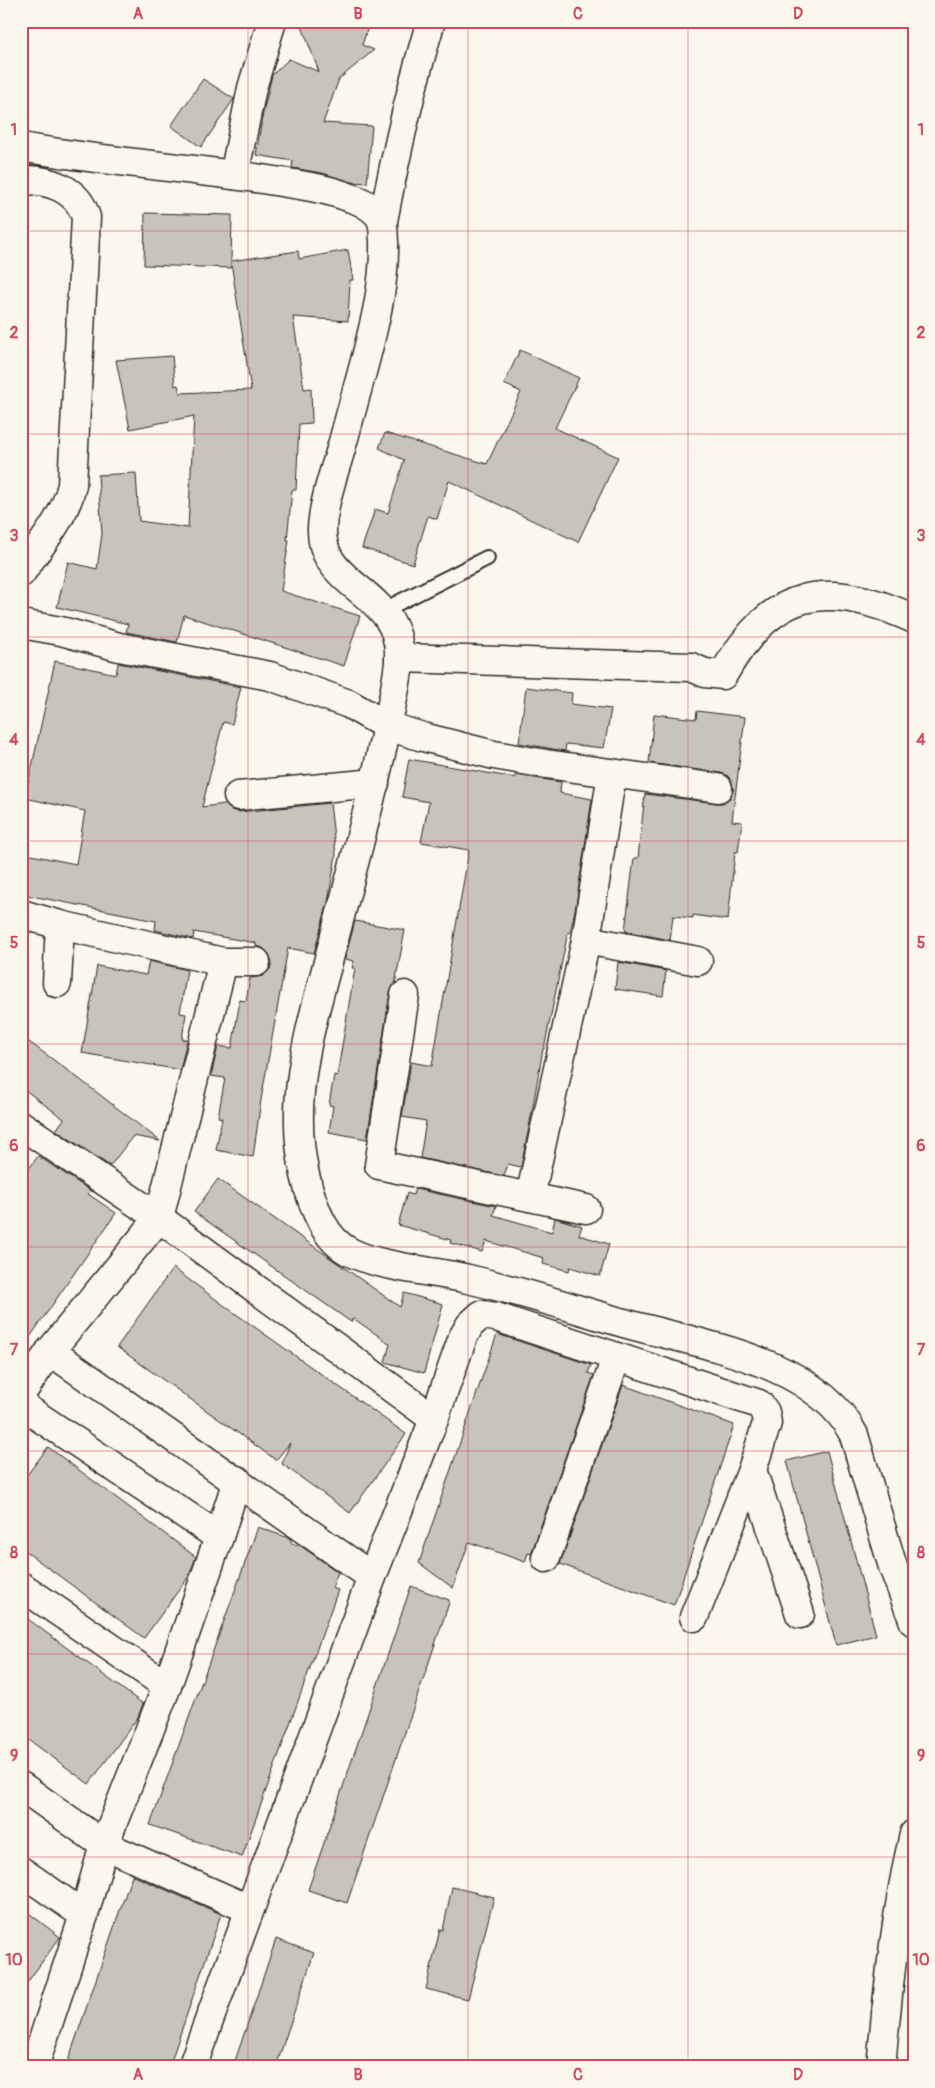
<svg xmlns="http://www.w3.org/2000/svg" width="935" height="2088" viewBox="0 0 935 2088" font-family="Pangolin,sans-serif">
  <style>
    .building { fill: #c7c4bc; stroke: #2b2b2b }
    .lines { fill: none; stroke-linecap: round; stroke-linejoin: round }
    .lane-casing { stroke: #2b2b2b; stroke-width: 18 }
    .street-casing { stroke: #2b2b2b; stroke-width: 31 }
    .lane { stroke: #fbf7ec; stroke-width: 14 }
    .street { stroke: #fbf7ec; stroke-width: 28 }
    .grid { fill: none; stroke: #d1495b; stroke-width: 1; stroke-opacity: 0.55 }
    .neatline { fill: none; stroke: #d1495b; stroke-width: 2 }
    .grid-label { font-size: 16px; text-anchor: middle; font-weight: bold; fill: #d1495b }
  </style>
  <rect width="100%" height="100%" fill="#fbf7ec"/>
  <filter id="ink" filterUnits="userSpaceOnUse"><feTurbulence type="fractalNoise" baseFrequency=".02" numOctaves="2"/><feDisplacementMap in="SourceGraphic" scale="10" xChannelSelector="R" yChannelSelector="G"/><feConvolveMatrix kernelMatrix="1 2 1 2 8 2 1 2 1" color-interpolation-filters="sRGB"/></filter>
  <g filter="url(#ink)">
    <!-- building -->
    <g class="building">
      <path d="M300,21H370L362,45L374,50L339,79L323,123L372,126L367,183L351,182L322,173L292,168L293,161L256,155L263,113L272,75L289,59L319,72Z"/>
      <path d="M203,79L234,99L201,147L171,126Z"/>
      <path d="M145,213L232,215L231,261L298,251L299,259L348,250L353,280H350L348,321L293,317L304,389L311,388L312,423L299,424L296,490H292L287,540H289L281,591L360,616L344,666L184,615L177,642L126,632L128,624L57,607L68,562L97,569L102,534L98,475L136,473L139,521L188,528L194,416L130,429L116,360L172,356L175,386L178,385L180,393L251,390L231,262V268L144,265Z"/>
      <path d="M520,350L579,378L555,428L618,457L578,542L449,481L437,519L428,516L413,564L362,548L375,509L388,513L404,460L379,448L385,433L487,464L521,392L504,384Z"/>
      <path d="M55,661L116,674L118,663L241,687L232,724L223,722L202,807L225,804L231,810L239,812L330,803L336,855L328,902L314,953L288,948L261,1100L253,1157L216,1150L222,1118L218,1117L225,1078L211,1076L218,1046L232,1048L240,1000L246,1001L250,978L263,976L270,969L272,962L269,954L263,948L256,946V943L194,932L193,939L155,930L156,921L140,918V917L21,894V853L76,864L85,811L25,798Z"/>
      <path d="M526,687L572,693L571,704L611,709L604,748L566,744L565,751L519,743Z"/>
      <path d="M697,711L745,717L732,821L742,822L738,852H735L728,920L693,915V918L673,916L670,940L625,931L634,858H638L645,794L716,803H723L730,798L733,791L732,782L727,775L721,773L649,763L654,714L696,719Z"/>
      <path d="M409,759L515,778V775L561,782L560,793L592,799L576,905L570,933L568,932L544,1049H543L531,1117L521,1167L508,1164L504,1176L420,1158L426,1121L402,1117L411,1062L432,1066L469,850L421,842L429,802L402,797Z"/>
      <path d="M355,921L405,930L395,984L390,993L367,1139L329,1132L333,1106L329,1105L334,1075L337,1076L355,968H352L354,961L345,959Z"/>
      <path d="M149,961L187,970L180,1013L186,1014L182,1039L187,1040L180,1070L82,1053L97,966L146,975Z"/>
      <path d="M618,962L666,971L663,996L615,989Z"/>
      <path d="M21,1036L78,1078L160,1141L133,1136L110,1166L56,1130L64,1119L21,1087Z"/>
      <path d="M38,1156L91,1191L88,1194L116,1213L21,1350V1180Z"/>
      <path d="M218,1179L400,1307L404,1293L443,1304L424,1373L385,1362L390,1344L353,1318L351,1322L194,1212Z"/>
      <path d="M415,1189L496,1206L493,1215L552,1232L555,1218L582,1226L579,1235L609,1244L600,1276L570,1267L569,1271L543,1264L544,1258L486,1241L482,1252L450,1243L451,1240L398,1225L407,1193L413,1195Z"/>
      <path d="M173,1268L229,1309L406,1434L350,1513L282,1464L290,1443L276,1460L117,1347Z"/>
      <path d="M497,1334L591,1365L588,1373L594,1375L531,1554L528,1553L525,1562L469,1542L453,1588L419,1563Z"/>
      <path d="M623,1385L734,1425L674,1605L560,1564Z"/>
      <path d="M48,1447L196,1557L189,1576L144,1638L21,1548V1483Z"/>
      <path d="M827,1451L876,1635L836,1645L787,1461Z"/>
      <path d="M258,1527L291,1539V1543L301,1546L338,1572L332,1588L338,1590L242,1857L150,1825Z"/>
      <path d="M411,1586L449,1600V1603L347,1903L308,1890Z"/>
      <path d="M21,1614L143,1704L138,1717L89,1784L21,1734Z"/>
      <path d="M132,1875L221,1914L169,2067H66Z"/>
      <path d="M452,1887L494,1897L468,1999L426,1989L440,1929L443,1930Z"/>
      <path d="M21,1907L60,1937L21,1991Z"/>
      <path d="M276,1939L314,1953L284,2042L276,2067H233Z"/>
    </g>
    <g class="lines">
      <!-- lane casing -->
      <g class="lane-casing">
        <path id="lane" d="M384,610L487,558"/>
      </g>
      <!-- street casing -->
      <g class="street-casing">
        <g id="street">
          <path d="M21,147C101,161 182,167 262,179C292,184 323,187 351,198C361,201 370,206 377,213C385,222 383,231 384,242C385,283 375,322 365,361C357,391 349,420 341,449C334,472 326,494 323,518C311,591 404,586 399,661C397,687 389,715 384,740C369,810 350,878 332,947C312,1023 287,1096 305,1175C309,1192 314,1208 322,1223C328,1234 338,1246 350,1252C379,1267 434,1271 468,1279C521,1291 572,1308 624,1323C697,1344 816,1360 854,1435L893,1567L914,1622"/>
          <path d="M234,175L252,88L272,21"/>
          <path d="M21,180C49,179 78,189 86,217L72,485C65,518 39,546 21,573"/>
          <path d="M383,221C396,153 411,87 431,21"/>
          <path d="M21,624L61,631L119,647L270,676L349,704L387,726L423,737L494,755L546,764L718,788"/>
          <path d="M399,658L691,667L705,673L723,675C772,588 825,578 914,619"/>
          <path d="M238,796L375,783"/>
          <path d="M21,914L60,925L223,962H256"/>
          <path d="M586,940L698,961"/>
          <path d="M57,983L60,925"/>
          <path d="M405,995L379,1165L586,1209"/>
          <path d="M21,1125L159,1218L434,1419"/>
          <path d="M530,1197L586,940L612,773"/>
          <path d="M50,1351L372,1577"/>
          <path d="M21,1394L50,1351L159,1218L223,962"/>
          <path d="M21,1405L219,1537"/>
          <path d="M752,1470L800,1614"/>
          <path d="M546,1558L616,1358"/>
          <path d="M21,1586L167,1686"/>
          <path d="M21,1786L104,1845L249,1909"/>
          <path d="M21,1871L84,1915"/>
          <path d="M34,2067L84,1915L104,1845L167,1686L219,1537L237,1480"/>
          <path d="M192,2067L372,1577L434,1419L463,1337L470,1325L481,1315L496,1317L759,1404L765,1412L767,1423L752,1470L694,1617"/>
          <path d="M881,2067C888,1988 896,1910 914,1834"/>
        </g>
      </g>
      <!-- lane -->
      <use href="#lane" class="lane"/>
      <!-- street -->
      <use href="#street" class="street"/>
    </g>
  </g>
  <!-- grid -->
  <path class="grid" d="M248,21V2067M468,21V2067M688,21V2067M21,231H914M21,434H914M21,637H914M21,841H914M21,1044H914M21,1247H914M21,1451H914M21,1654H914M21,1857H914"/>
  <!-- margin -->
  <rect width="935" height="2088" fill="none" stroke="#fbf7ec" stroke-width="55"/>
  <rect x="28" y="28" width="880" height="2032" class="neatline"/>
  <g class="grid-label">
    <text x="138" y="19">A</text>
    <text x="358" y="19">B</text>
    <text x="578" y="19">C</text>
    <text x="798" y="19">D</text>
    <text x="14" y="135">1</text>
    <text x="921" y="135">1</text>
    <text x="14" y="338">2</text>
    <text x="921" y="338">2</text>
    <text x="14" y="541">3</text>
    <text x="921" y="541">3</text>
    <text x="14" y="745">4</text>
    <text x="921" y="745">4</text>
    <text x="14" y="948">5</text>
    <text x="921" y="948">5</text>
    <text x="14" y="1151">6</text>
    <text x="921" y="1151">6</text>
    <text x="14" y="1355">7</text>
    <text x="921" y="1355">7</text>
    <text x="14" y="1558">8</text>
    <text x="921" y="1558">8</text>
    <text x="14" y="1761">9</text>
    <text x="921" y="1761">9</text>
    <text x="14" y="1965">10</text>
    <text x="921" y="1965">10</text>
    <text x="138" y="2080">A</text>
    <text x="358" y="2080">B</text>
    <text x="578" y="2080">C</text>
    <text x="798" y="2080">D</text>
  </g>
</svg>
